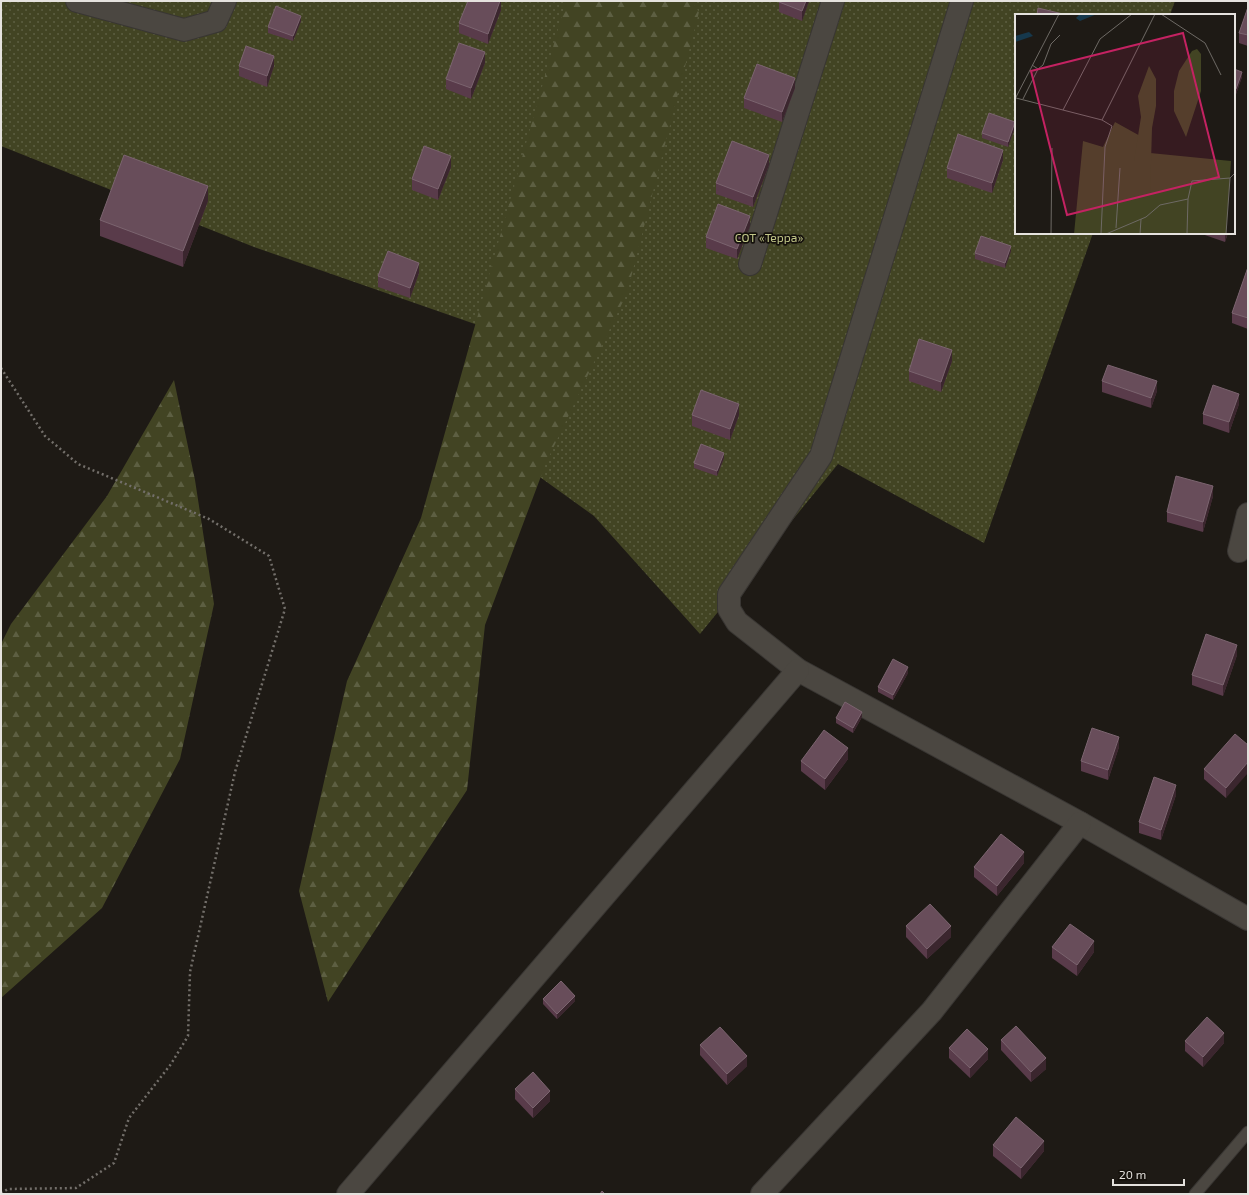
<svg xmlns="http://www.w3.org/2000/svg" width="1249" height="1195" viewBox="0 0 1249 1195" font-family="'Exo 2',sans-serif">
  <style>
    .grass { fill: url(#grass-dots) }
    .forest { fill: url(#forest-firs) }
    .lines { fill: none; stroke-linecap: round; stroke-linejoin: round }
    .lane-casing { stroke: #393633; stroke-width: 13 }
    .street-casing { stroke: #393633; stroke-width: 24 }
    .path { stroke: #736f6a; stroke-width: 2.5; stroke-dasharray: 2 3; stroke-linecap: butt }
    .lane { stroke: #4b4741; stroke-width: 11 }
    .street { stroke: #4b4741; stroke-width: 22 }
    .wall { fill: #593b4a }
    .shaded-wall { fill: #3b262e }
    .building { fill: #684d5a; stroke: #7b646f }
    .labels { text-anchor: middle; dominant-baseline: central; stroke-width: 3.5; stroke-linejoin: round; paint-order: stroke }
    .park-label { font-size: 12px; fill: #c2c789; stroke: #15110c }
    .inset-road { fill: none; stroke: #6e6a65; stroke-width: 1 }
    .view { fill: #c42262; fill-opacity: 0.15; stroke: #c42262; stroke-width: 2 }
    .inset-edge { fill: none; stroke: #e5e2de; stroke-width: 2 }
  </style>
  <defs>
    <pattern id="grass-dots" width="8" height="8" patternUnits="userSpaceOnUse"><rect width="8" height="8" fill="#424423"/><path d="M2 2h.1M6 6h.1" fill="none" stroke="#5d5f42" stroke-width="1.8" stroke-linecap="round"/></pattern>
    <pattern id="forest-firs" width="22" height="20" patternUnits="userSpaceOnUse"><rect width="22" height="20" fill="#424423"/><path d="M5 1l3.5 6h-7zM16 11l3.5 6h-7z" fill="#5d5f42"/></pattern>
  </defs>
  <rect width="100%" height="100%" fill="#1e1a15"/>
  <!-- grass -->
  <path class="grass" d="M1,1H1175L1170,15H1016V233H1093L984,543L838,464L700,634L594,516L519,462L564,355L254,247L1,146Z"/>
  <!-- forest -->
  <g class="forest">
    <path d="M566,1H692L699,12L627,293L546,463L485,625L467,790L328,1002L299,891L347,681L421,518Z"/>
    <path d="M174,380L195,480L214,604L180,759L102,908L1,998V644L11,624L107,496Z"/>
  </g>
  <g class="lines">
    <!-- lane casing -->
    <g class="lane-casing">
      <path id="lane" d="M1195,1194L1248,1132"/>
    </g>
    <!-- street casing -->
    <g class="street-casing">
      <g id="street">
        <path d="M77,1L184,30L216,21L225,1"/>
        <path d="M962,1L821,456L729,594V609L737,622L798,670L1080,823L1248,919"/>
        <path d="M750,264L833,1"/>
        <path d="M1239,551L1248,514"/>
        <path d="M348,1194L798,670"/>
        <path d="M762,1194L932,1011L1080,823"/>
      </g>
    </g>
    <!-- path -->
    <path class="path" d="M1,368L45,436L78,464L209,519L269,556L285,609L235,772L190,972L188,1036L171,1064L129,1118L114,1163L76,1188L8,1189L1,1193"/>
    <!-- lane -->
    <use href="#lane" class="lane"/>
    <!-- street -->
    <use href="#street" class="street"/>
  </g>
  <!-- wall -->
  <g class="wall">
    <path d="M501,1V10L488,44L459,33V23Z"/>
    <path d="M809,1L802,21L779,12V2Z"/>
    <path d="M1248,7V46L1239,43V33Z"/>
    <path d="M301,21L293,41L268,33V27Z"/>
    <path d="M485,63L471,99L446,89V79Z"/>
    <path d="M239,66H274L267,87L239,76Z"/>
    <path d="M1234,69L1242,77L1236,94H1234Z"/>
    <path d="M795,88L782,122L744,108V98Z"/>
    <path d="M1015,127L1008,147L982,138V133Z"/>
    <path d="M1003,160L992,193L947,178V168Z"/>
    <path d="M769,165L753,207L716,194V183Z"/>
    <path d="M451,167L438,200L412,190V179Z"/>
    <path d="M208,201L183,267L100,236V220Z"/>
    <path d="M750,226L737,259L706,248V237Z"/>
    <path d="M1199,233H1228L1225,242Z"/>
    <path d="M1011,251L1005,268L975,259V253Z"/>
    <path d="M1248,267V329L1232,323V313Z"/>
    <path d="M419,273L410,298L378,287V276Z"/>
    <path d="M952,361L941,392L909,381V371Z"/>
    <path d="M1102,381L1157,391L1151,408L1102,392Z"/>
    <path d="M1239,404L1229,433L1203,424V414Z"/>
    <path d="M692,415H739L730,440L692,426Z"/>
    <path d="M724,458L717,476L694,468V463Z"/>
    <path d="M1213,496L1203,532L1167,522V512Z"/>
    <path d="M1237,655L1223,696L1192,685V675Z"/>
    <path d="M908,673L893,700L878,692V687Z"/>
    <path d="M862,717L853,733L836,723V718Z"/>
    <path d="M1248,745L1226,798L1204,779V769Z"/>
    <path d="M1119,747L1108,780L1081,771V761Z"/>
    <path d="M848,759L825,790L801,771V761Z"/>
    <path d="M1176,795L1161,840L1139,833V822Z"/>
    <path d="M1024,863L997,896L974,877V867Z"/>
    <path d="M906,926L951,937L927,959L906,937Z"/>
    <path d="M1052,947L1094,952L1077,976L1052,958Z"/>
    <path d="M543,999L575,1001L557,1019L543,1004Z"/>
    <path d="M1001,1040L1046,1069L1031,1082L1001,1050Z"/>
    <path d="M1185,1041L1224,1043L1203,1067L1185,1051Z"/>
    <path d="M700,1045L747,1066L727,1085L700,1055Z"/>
    <path d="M949,1048L988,1059L970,1078L949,1058Z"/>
    <path d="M515,1089L550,1101L533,1118L515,1099Z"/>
    <path d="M993,1145L1044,1151L1021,1179L993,1156Z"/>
  </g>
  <!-- shaded-wall -->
  <g class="shaded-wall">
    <path d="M500,1H501V10L488,44V34Z"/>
    <path d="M806,1H809L802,21V11Z"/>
    <path d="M301,16V21L293,41V36Z"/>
    <path d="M485,52V63L471,99V88Z"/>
    <path d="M274,56V66L267,87V76Z"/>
    <path d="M1242,72V77L1236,94V89Z"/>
    <path d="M795,78V88L782,122V112Z"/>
    <path d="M1015,122V127L1008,147V142Z"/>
    <path d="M1003,150V160L992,193V183Z"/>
    <path d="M769,155V165L753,207V197Z"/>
    <path d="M451,156V167L438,200V189Z"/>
    <path d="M208,186V201L183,267V251Z"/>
    <path d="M750,216V226L737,259V249Z"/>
    <path d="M1225,233H1228L1225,242Z"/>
    <path d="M1011,246V251L1005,268V263Z"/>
    <path d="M419,263V273L410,298V288Z"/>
    <path d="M952,350V361L941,392V382Z"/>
    <path d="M1157,381V391L1151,408V398Z"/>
    <path d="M1239,394V404L1229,433V422Z"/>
    <path d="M739,404V415L730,440V429Z"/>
    <path d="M724,453V458L717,476V471Z"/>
    <path d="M1213,486V496L1203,532V522Z"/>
    <path d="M1237,645V655L1223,696V685Z"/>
    <path d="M908,667V673L893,700V695Z"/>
    <path d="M862,712V717L853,733V728Z"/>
    <path d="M1119,737V747L1108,780V770Z"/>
    <path d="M848,748V759L825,790V779Z"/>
    <path d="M1248,762V773L1226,798V788Z"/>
    <path d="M1176,785V795L1161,840V830Z"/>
    <path d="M1024,852V863L997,896V886Z"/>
    <path d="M951,926V937L927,959V949Z"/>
    <path d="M1094,941V952L1077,976V965Z"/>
    <path d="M575,996V1001L557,1019V1014Z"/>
    <path d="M1224,1033V1043L1203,1067V1057Z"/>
    <path d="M988,1049V1059L970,1078V1068Z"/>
    <path d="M747,1056V1066L727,1085V1074Z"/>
    <path d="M1046,1058V1069L1031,1082V1072Z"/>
    <path d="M550,1091V1101L533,1118V1108Z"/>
    <path d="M1044,1141V1151L1021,1179V1168Z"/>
  </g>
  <!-- building -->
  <g class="building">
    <path d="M468,1H500L488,34L459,23Z"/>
    <path d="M779,1H806L802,11L779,2Z"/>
    <path d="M276,6L301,16L293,36L268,27Z"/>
    <path d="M1248,7V35L1239,33Z"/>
    <path d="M1038,8L1063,14V15H1037Z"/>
    <path d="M459,43L485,52L471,88L446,79Z"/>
    <path d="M246,46L274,56L267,76L239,66Z"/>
    <path d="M757,64L795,78L782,112L744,98Z"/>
    <path d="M1234,69L1242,72L1236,89L1234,88Z"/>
    <path d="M989,113L1015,122L1008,142L982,133Z"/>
    <path d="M958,134L1003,150L992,183L947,168Z"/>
    <path d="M732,141L769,155L753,197L716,183Z"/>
    <path d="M424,146L451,156L438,189L412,179Z"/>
    <path d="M124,155L208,186L183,251L100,220Z"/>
    <path d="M718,204L750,216L737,249L706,237Z"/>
    <path d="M981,236L1011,246L1005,263L975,253Z"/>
    <path d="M388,251L419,263L410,288L378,276Z"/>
    <path d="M1248,267V318L1232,313Z"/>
    <path d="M919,339L952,350L941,382L909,371Z"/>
    <path d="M1108,365L1157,381L1151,398L1102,381Z"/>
    <path d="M1213,385L1239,394L1229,422L1203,414Z"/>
    <path d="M701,390L739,404L730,429L692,415Z"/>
    <path d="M701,444L724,453L717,471L694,463Z"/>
    <path d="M1176,476L1213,486L1203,522L1167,512Z"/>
    <path d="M1206,634L1237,645L1223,685L1192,675Z"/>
    <path d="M893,659L908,667L893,695L878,687Z"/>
    <path d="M845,702L862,712L853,728L836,718Z"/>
    <path d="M1092,728L1119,737L1108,770L1081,761Z"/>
    <path d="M824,730L848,748L825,779L801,761Z"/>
    <path d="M1235,734L1248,745V762L1226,788L1204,769Z"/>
    <path d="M1154,777L1176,785L1161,830L1139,822Z"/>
    <path d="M1001,834L1024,852L997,886L974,867Z"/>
    <path d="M930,904L951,926L927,949L906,926Z"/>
    <path d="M1070,924L1094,941L1077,965L1052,947Z"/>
    <path d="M561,981L575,996L557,1014L543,999Z"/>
    <path d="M1207,1017L1224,1033L1203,1057L1185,1041Z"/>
    <path d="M1016,1026L1046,1058L1031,1072L1001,1040Z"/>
    <path d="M720,1027L747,1056L727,1074L700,1045Z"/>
    <path d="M967,1029L988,1049L970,1068L949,1048Z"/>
    <path d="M533,1072L550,1091L533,1108L515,1089Z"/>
    <path d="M1016,1117L1044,1141L1021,1168L993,1145Z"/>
    <path d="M602,1191L605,1194H600Z"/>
  </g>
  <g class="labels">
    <!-- park labels -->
    <g class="park-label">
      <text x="769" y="237">СОТ «Терра»</text>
    </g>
  </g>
  <!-- overview -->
  <g transform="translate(1015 14)">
    <rect width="220" height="220" fill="#1e1a15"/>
    <path d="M100,108L127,123L125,138L216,147L211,220H59L68,127L88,133Z" fill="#424423"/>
    <path d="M182,35L186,40V77L171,123L159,97V77L164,57L177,37ZM134,52L141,65V92L137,114L135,183L128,191L119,183V147L126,103L123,82Z" fill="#424423"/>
    <path d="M65,0H82L65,7L61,4ZM14,18L18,22L0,28V22Z" fill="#16384c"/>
    <path class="inset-road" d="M146,0L190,29L206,61M17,51L23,55L28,51L36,30L45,21M1,84L87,106L97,112L90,133L86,220M0,85L44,0M8,85L23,55M48,96L85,25L117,0M87,106L140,0M101,214L105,154M36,220L37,134M91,220L131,203L145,191L173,185M125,220L126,205M172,220L173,185L177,167L215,164M211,220L215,164L220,159"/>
    <path class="view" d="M168,19L204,163L52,201L16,57Z"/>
    <rect width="220" height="220" class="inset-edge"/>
  </g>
  <!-- border -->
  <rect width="1249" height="1195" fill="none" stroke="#e5e2de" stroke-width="4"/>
  <!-- scale -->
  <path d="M1113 1179v6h71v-6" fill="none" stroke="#e5e2de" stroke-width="2"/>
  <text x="1119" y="1179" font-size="12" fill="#e5e2de" stroke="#15110c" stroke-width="3" paint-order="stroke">20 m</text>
</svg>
